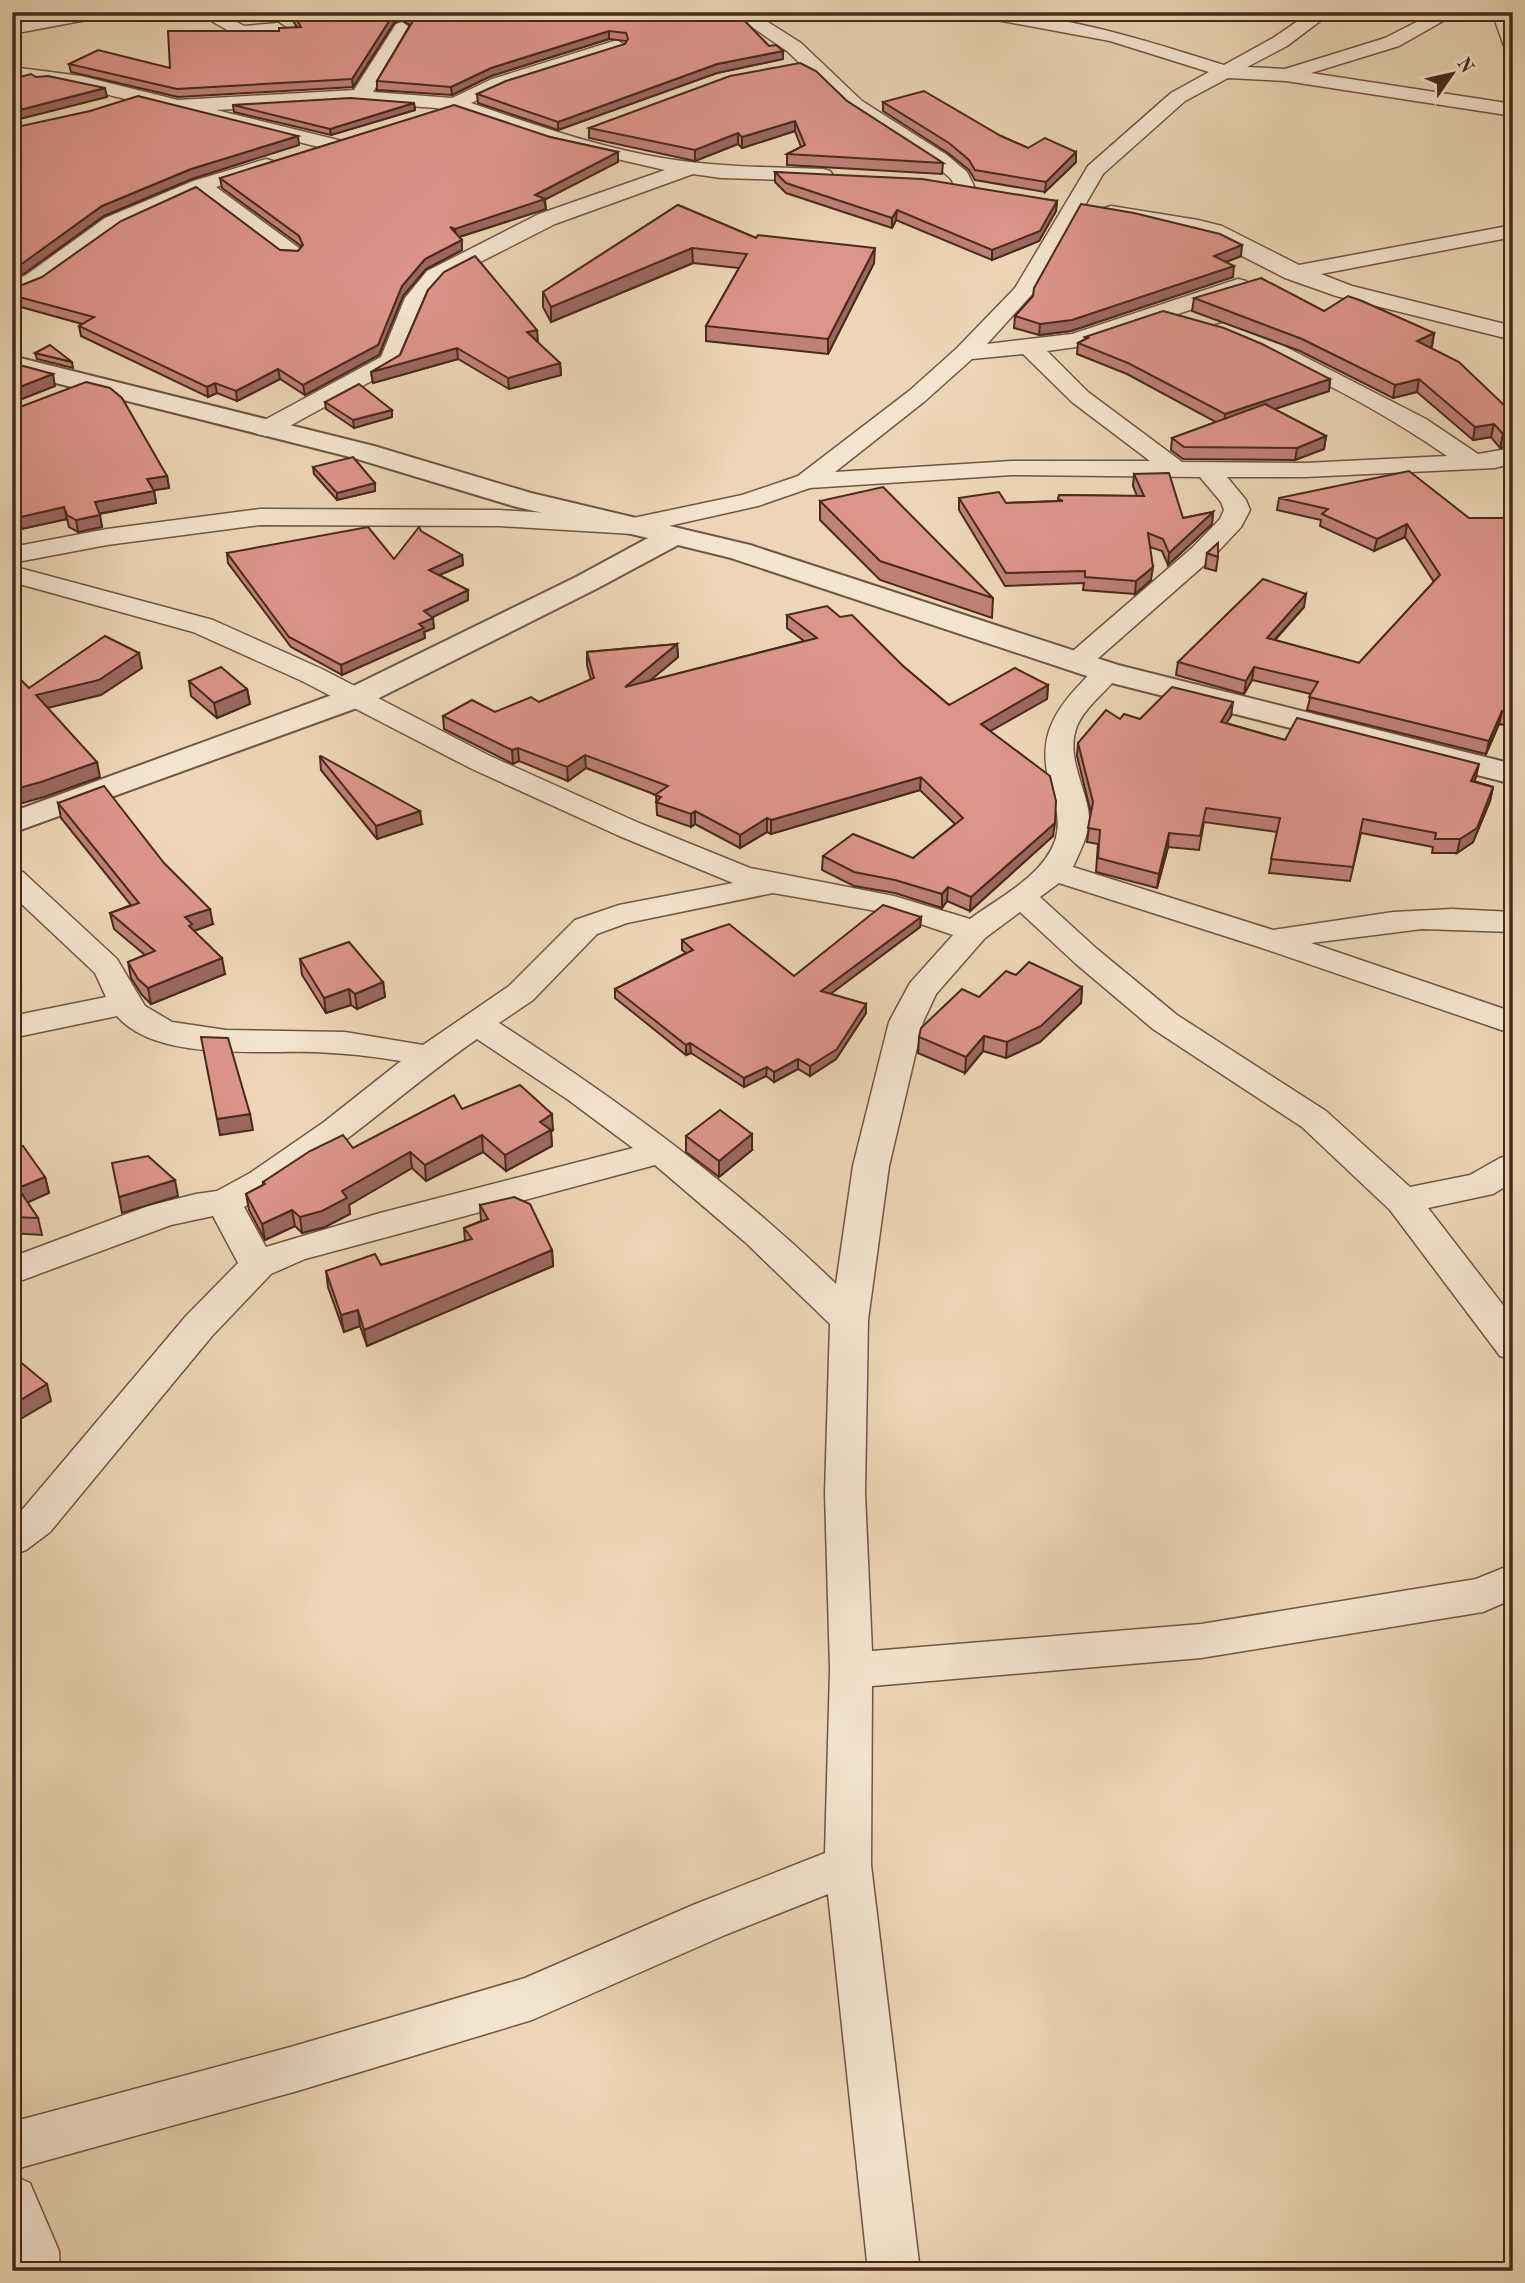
<svg xmlns="http://www.w3.org/2000/svg" width="1525" height="2283" viewBox="0 0 1525 2283" font-family="'Old Standard TT',serif">
  <style>
    .lines { fill: none; stroke-linecap: round; stroke-linejoin: round }
    .minor-casing { stroke: #725442; stroke-width: 3 }
    .tertiary-casing { stroke: #725442; stroke-width: 4 }
    .minor { fill: #f3e4cf; fill-rule: evenodd }
    .tertiary { fill: #f3e4cf; fill-rule: evenodd }
    .wall { fill: #be8077; stroke: #49291c; stroke-width: 2 }
    .shaded-wall { fill: #9b6861; stroke: #49291c; stroke-width: 2 }
    .building { fill: #dd958a; stroke: #49291c; stroke-width: 2 }
  </style>
  <rect width="100%" height="100%" fill="#ecd6b5"/>
  <filter id="stains"><feTurbulence type="fractalNoise" baseFrequency=".00286" numOctaves="4"/><feColorMatrix values="0 0 0 0 .2 0 0 0 0 .09 0 0 0 0 .02 0 0 0 .5 -.17"/></filter>
  <radialGradient id="worn" r=".72"><stop offset=".6" stop-color="#630" stop-opacity="0"/><stop offset="1" stop-color="#630" stop-opacity=".3"/></radialGradient>
  <g class="lines">
    <!-- minor casing -->
    <g class="minor-casing">
      <g id="minor">
        <path d="M72,12H111L102,17L12,34V23Z"/>
        <path d="M196,12H219L244,26L278,23L287,29L278,35L241,38Z"/>
        <path d="M730,12H752L801,43L862,101L947,155L967,172L974,186L971,190H957L951,179L933,163L848,109L787,51Z"/>
        <path d="M972,12C1059,12 1141,39 1224,65L1273,38L1311,12H1332L1287,46L1247,67L1285,69L1385,38L1436,12H1459L1399,46L1311,73L1513,104V116L1286,81L1228,78L1185,101L1103,174L1035,291L987,344L1072,334L1238,279L1246,281L1249,286L1246,291L1083,346L1047,351L1088,392L1182,462L1305,463L1447,456C1376,407 1296,366 1216,335L1213,330L1216,325L1224,323L1278,343L1426,419L1478,454L1513,448V463L1495,468L1305,477H1227L1246,500L1250,510L1241,527L1210,560L1087,668L1077,670L1067,668L1063,662L1067,656L1192,548L1220,519L1224,510L1221,502L1200,477L1012,475L810,488L758,506L633,534L499,526L260,525L107,545L12,563V547L107,529L260,509L499,510L633,518L742,495L798,476L909,391L957,348L1015,288L1088,166L1171,93L1209,72L1110,41L981,17ZM1023,354L1072,402L1150,461H1012L835,472L925,401L972,359Z"/>
        <path d="M1492,12H1510L1513,19V52L1504,46Z"/>
        <path d="M402,22L411,28L373,92L452,98L492,79L617,40L626,46L624,50L506,87L471,103C529,123 586,143 646,155C704,167 764,167 823,169L830,171L833,175L830,179L823,181L721,178L693,174L555,224L443,281L427,300L399,366L275,434L266,436L257,434L254,429L257,424L381,357L405,298L427,271L539,214L665,170L551,144L455,111L446,114L437,108L351,102L216,110L342,141L345,145L342,149L335,151L81,88L12,79V67L81,76L178,100L354,90L396,24Z"/>
        <path d="M266,159L273,161L276,165L273,169L216,187L299,248L302,253L299,258H283L198,193L121,228L42,285L12,298V282L26,275L105,218L193,181Z"/>
        <path d="M1111,206L1198,220L1222,226L1299,265L1513,225V237L1321,274L1352,286L1513,326V340L1336,296L1285,278L1195,232L1104,216L1100,212L1104,208Z"/>
        <path d="M12,566L213,620L322,669L490,756L639,823L750,868L894,896L970,919C999,897 1042,877 1055,841C1061,822 1056,807 1051,788C1037,743 1050,715 1082,682C1093,670 1099,662 1117,666L1121,672C1108,691 1086,705 1077,726C1065,757 1087,789 1089,816C1090,833 1080,851 1073,867L1273,930L1393,912L1452,909L1513,912V932L1422,929L1311,943L1513,1012V1034L1259,947L1059,883L1040,897L1097,949L1177,1015L1326,1111L1410,1187L1470,1175L1500,1158L1513,1154V1182L1493,1194L1428,1208L1513,1318V1360L1500,1356L1390,1210L1302,1127L1153,1029L1075,963L1020,912L985,938L936,994L923,1022L889,1166L868,1320L865,1493L872,1651L1201,1624L1476,1579L1513,1564V1599L1483,1612L1201,1658L872,1686L871,1865L920,2271H868L828,1894L725,1935L532,2020L294,2092L12,2170V2122L294,2046L525,1978L693,1905L825,1853L830,1670L825,1493L830,1324L745,1242L655,1165L305,1259L271,1274L212,1336L50,1532L26,1550L12,1555V1517L22,1510L186,1316L238,1263L213,1216L171,1225L12,1284V1257L148,1206L196,1194L217,1191L250,1173L324,1122L401,1061C372,1056 343,1053 315,1052C260,1050 156,1062 117,1016L12,1038V1016L106,997L95,973L12,895V870L23,872L117,959L145,1006L172,1022L226,1030L345,1032L423,1045L509,986L575,920L619,905L733,883L617,835L470,768L302,681L193,632L12,582ZM773,893L888,913L953,935L910,983L889,1022L853,1166L836,1284C733,1184 619,1101 499,1023L533,1000L597,934L627,923ZM477,1039L567,1099L633,1148L380,1213L266,1247L244,1207C329,1162 398,1094 477,1039Z"/>
        <path d="M12,2175L30,2183L59,2251L60,2271H12Z"/>
      </g>
    </g>
    <!-- tertiary casing -->
    <g class="tertiary-casing">
      <path id="tertiary" d="M12,356L374,446L531,493L750,545L1118,665L1513,764V784L1096,679L731,558L678,545L596,589L365,705L12,833V812L343,691L576,577L648,538L513,506L354,458L12,372Z"/>
    </g>
    <!-- minor -->
    <use href="#minor" class="minor"/>
    <!-- tertiary -->
    <use href="#tertiary" class="tertiary"/>
  </g>
  <!-- wall -->
  <g class="wall">
    <path d="M287,12H736L769,46L783,51V59L717,73L558,130L478,103L477,94L625,44L626,41L609,39L491,76L452,95L377,90V81L410,25L401,20L394,23L353,87L178,97L71,72L69,64L170,68L279,31L297,27Z"/>
    <path d="M847,101L943,163L942,174L787,165V154L801,147L795,131L742,148L738,144L695,161L589,138V128Z"/>
    <path d="M883,102L1001,136L1028,148L1076,152V162L1045,192L975,180L969,170L948,153L883,111Z"/>
    <path d="M414,103L415,110L331,135L234,112L233,105Z"/>
    <path d="M550,137L618,152V162L545,199L546,209L459,237L462,250L426,269L403,296L379,355L305,395L280,379L237,401L217,393L208,397L81,336L79,326L82,324L21,307L12,302V289L280,250L298,251L301,247V246L222,188L220,178Z"/>
    <path d="M775,172L1057,201L1056,211L1039,241L992,260L896,220L892,228L786,193L775,182Z"/>
    <path d="M678,205L756,238L874,263L828,354L706,341V326L739,268L693,263L551,322L543,307V292Z"/>
    <path d="M1241,256L1226,262L1233,277L1071,331L1039,335L1014,328L1015,316Z"/>
    <path d="M428,290L537,342L560,363L561,375L509,389L458,359L373,383L371,372L400,355Z"/>
    <path d="M1194,298L1324,311L1434,333L1432,346L1429,347L1507,408L1513,407V446L1500,448L1491,437L1473,440L1417,392L1393,398L1300,351L1192,311Z"/>
    <path d="M1085,337L1330,379L1329,391L1274,409L1326,436L1324,449L1295,460L1183,459L1171,450L1172,438L1216,422L1127,374L1077,354L1078,343L1085,339Z"/>
    <path d="M35,353L72,362L73,368L37,359Z"/>
    <path d="M325,402L392,410V417L354,428L326,409Z"/>
    <path d="M12,410L167,476L169,488L154,490L156,503L99,514L102,527L78,532L69,527L67,519L12,531Z"/>
    <path d="M313,467L375,483V491L337,500L314,474Z"/>
    <path d="M1134,474L1183,518L1213,512L1212,524L1168,565L1162,551L1150,547L1151,580L1135,594L1083,590L1084,583L1005,586L959,510V498L1006,503L1058,501L1059,495L1137,496L1133,486Z"/>
    <path d="M1279,498L1469,518H1513V727L1499,724L1486,754L1307,710L1311,694L1252,680L1244,694L1176,675L1178,662L1304,607L1275,640L1359,663L1434,582L1405,537L1374,551L1320,526L1321,520L1277,510Z"/>
    <path d="M820,501L993,598L992,618L880,580L820,520Z"/>
    <path d="M227,553L394,559L462,555L463,565L439,575L468,590V600L432,617L434,628L424,632L425,638L342,675L291,647L228,563Z"/>
    <path d="M1207,553L1218,557L1216,571L1205,568Z"/>
    <path d="M787,615L840,617L903,666L949,705L1048,685L1047,699L990,731L1053,836L970,911L947,901L942,908L895,893L854,886L822,870L823,856L913,858L955,824L920,790L771,834L767,832L740,848L695,824L691,827L657,815L656,795L586,768L568,781L519,761L513,764L444,729L443,716L495,712L539,702L591,680L587,665V652L677,644L678,657L649,681L804,641L787,628Z"/>
    <path d="M189,681L247,689L250,704L217,718L191,696Z"/>
    <path d="M1231,716L1226,723L1285,740L1476,777L1474,781L1493,787L1490,801L1473,842L1457,853H1432L1433,847L1361,833L1350,881L1269,873L1277,832L1204,822L1199,850L1168,847L1157,888L1096,872L1098,844L1087,842L1091,813L1077,756L1078,743L1120,719H1140Z"/>
    <path d="M320,757L422,824L377,839L321,770Z"/>
    <path d="M58,803L213,924L194,931L225,974L151,1004L142,995L131,978L128,962L145,955L114,929L110,913L131,905L61,818Z"/>
    <path d="M921,917L920,927L830,994L866,1004V1013L836,1059L810,1076L798,1069L774,1082L766,1076L744,1087L691,1053L686,1055L615,998V989L686,953L682,950V940L794,976Z"/>
    <path d="M300,959L383,982L385,997L357,1009L351,1005L326,1013L302,975Z"/>
    <path d="M1016,975L1082,987L1081,1003L1040,1042L1006,1058L983,1051L965,1073L918,1053L919,1037L979,997Z"/>
    <path d="M462,1109L553,1130L551,1132L552,1146L506,1171L483,1152L426,1181L412,1168L349,1205L350,1214L325,1227L302,1233L295,1226L265,1240L249,1210L246,1194L263,1185V1182Z"/>
    <path d="M686,1136L752,1150L719,1177L686,1152Z"/>
    <path d="M12,1150L45,1177L49,1193L27,1202L38,1218L42,1235L12,1233Z"/>
    <path d="M480,1205L552,1250L553,1266L367,1346L360,1326L344,1332L328,1287L326,1271L381,1265L465,1241L464,1228L481,1221Z"/>
  </g>
  <!-- shaded-wall -->
  <g class="shaded-wall">
    <path d="M399,12H401V20L394,23L353,87L352,79L393,15Z"/>
    <path d="M609,31V39L491,76L452,95L451,87L491,68Z"/>
    <path d="M783,51V59L717,73L558,130V122L717,64Z"/>
    <path d="M105,88L107,97L12,121V112Z"/>
    <path d="M414,103L415,110L331,135L330,129Z"/>
    <path d="M795,121V131L742,148V137Z"/>
    <path d="M738,133V144L695,161V150Z"/>
    <path d="M298,136L299,145L192,179L104,216L25,273L12,279V268L102,206L191,169Z"/>
    <path d="M618,152V162L544,200L546,209L456,238L455,229L535,195Z"/>
    <path d="M1076,152V162L1045,192L1046,182Z"/>
    <path d="M1057,201L1056,211L1039,241L992,260V250Z"/>
    <path d="M897,210L896,220L892,228V218Z"/>
    <path d="M462,240V250L426,269L403,296L379,355L305,395L303,385L402,286L425,259Z"/>
    <path d="M1242,245L1241,256L1213,267L1214,256Z"/>
    <path d="M692,248L693,263L551,322V307Z"/>
    <path d="M875,248L874,263L828,354V339Z"/>
    <path d="M1234,266L1233,277L1071,331L1039,335L1040,324Z"/>
    <path d="M537,330L538,342L527,332Z"/>
    <path d="M1434,333L1432,346L1415,354L1417,341Z"/>
    <path d="M457,348L458,359L373,383L371,372Z"/>
    <path d="M560,363L561,375L509,389L508,378Z"/>
    <path d="M278,369L280,379L237,401L236,391Z"/>
    <path d="M53,374L55,386L12,403V390Z"/>
    <path d="M1330,379L1329,391L1224,426L1225,414Z"/>
    <path d="M1419,379L1417,392L1393,398L1395,385Z"/>
    <path d="M215,383L217,393L208,397L207,387Z"/>
    <path d="M392,410V417L354,428L353,420Z"/>
    <path d="M1494,424L1491,437L1473,440L1475,427Z"/>
    <path d="M1513,433V446L1500,448L1503,434Z"/>
    <path d="M1326,436L1324,449L1295,460L1297,448Z"/>
    <path d="M167,476L169,488L149,491L147,479Z"/>
    <path d="M375,483V491L337,500V493Z"/>
    <path d="M154,491L156,503L97,514L95,502Z"/>
    <path d="M64,507L67,519L12,531V519Z"/>
    <path d="M1213,512L1212,524L1168,565L1169,553Z"/>
    <path d="M100,515L102,527L78,532L76,520Z"/>
    <path d="M1407,524L1405,537L1374,551L1377,539Z"/>
    <path d="M462,555L463,565L430,579L429,570Z"/>
    <path d="M1153,567L1151,580L1135,594L1136,581Z"/>
    <path d="M468,590V600L425,621L424,611Z"/>
    <path d="M1306,594L1304,607L1265,650L1267,638Z"/>
    <path d="M433,618L434,628L424,632L425,638L342,675L341,665L419,624Z"/>
    <path d="M677,644L678,657L626,701L625,687Z"/>
    <path d="M139,653L142,668L101,695L39,710L36,695Z"/>
    <path d="M1254,667L1252,680L1244,694L1246,681Z"/>
    <path d="M1048,685L1047,699L980,737L981,724Z"/>
    <path d="M247,689L250,704L217,718L214,703Z"/>
    <path d="M1233,702L1231,716L1219,735L1221,722Z"/>
    <path d="M1502,711L1499,724L1486,754L1489,741Z"/>
    <path d="M518,748L519,761L513,764L512,750Z"/>
    <path d="M585,755L586,768L568,781L567,767Z"/>
    <path d="M97,762L100,777L44,797L12,806V790Z"/>
    <path d="M1479,764L1476,777L1468,794L1471,781Z"/>
    <path d="M921,777L920,790L771,834V820Z"/>
    <path d="M1493,787L1490,801L1473,842L1457,853L1460,839Z"/>
    <path d="M420,811L422,824L377,839L376,826Z"/>
    <path d="M695,811V824L691,827V814Z"/>
    <path d="M767,818V832L740,848V835Z"/>
    <path d="M1055,823L1053,836L970,911L971,897Z"/>
    <path d="M1169,833L1168,847L1157,888L1159,874Z"/>
    <path d="M948,887L947,901L942,908V894Z"/>
    <path d="M210,909L213,924L193,931L195,940L185,917Z"/>
    <path d="M921,917L920,927L821,1001V991Z"/>
    <path d="M222,958L225,974L151,1004L148,988Z"/>
    <path d="M383,982L385,997L357,1009L355,994Z"/>
    <path d="M1082,987L1081,1003L1040,1042L1006,1058L1007,1042Z"/>
    <path d="M349,989L351,1005L326,1013L324,998Z"/>
    <path d="M866,1004V1013L836,1059L810,1076V1066Z"/>
    <path d="M984,1036L983,1051L965,1073L966,1057Z"/>
    <path d="M690,1043L691,1053L686,1055V1045Z"/>
    <path d="M798,1059V1069L774,1082V1072Z"/>
    <path d="M767,1067L766,1076L744,1087V1078Z"/>
    <path d="M250,1114L253,1130L220,1135L217,1119Z"/>
    <path d="M552,1114L553,1130L551,1132L552,1146L506,1171L505,1155L540,1122Z"/>
    <path d="M752,1134V1150L719,1177V1161Z"/>
    <path d="M482,1135L483,1152L426,1181L425,1165Z"/>
    <path d="M410,1152L412,1168L349,1205L350,1214L325,1227L302,1233L300,1217L342,1191Z"/>
    <path d="M45,1177L49,1193L22,1205L18,1188Z"/>
    <path d="M175,1180L178,1196L122,1213L119,1197Z"/>
    <path d="M292,1210L295,1226L265,1240L262,1224Z"/>
    <path d="M552,1250L553,1266L367,1346L364,1330Z"/>
    <path d="M358,1310L360,1326L344,1332L341,1315Z"/>
    <path d="M47,1384L51,1401L12,1424V1405Z"/>
  </g>
  <!-- building -->
  <g class="building">
    <path d="M292,12H399L393,15L352,79L177,89L69,64L98,50L170,68L168,31H279V28L301,27Z"/>
    <path d="M402,12H736L769,46L776,45L783,51L717,64L558,122L477,94L506,81L625,44L628,39L626,33L609,31L491,68L451,87L377,81L413,21L412,18Z"/>
    <path d="M800,63L816,71L847,101L943,163L787,154L805,145L795,121L742,137L738,133L695,150L589,128L730,76Z"/>
    <path d="M31,74L36,77L48,76L105,88L12,112V79Z"/>
    <path d="M924,91L1001,136L1028,148L1045,138L1076,152L1046,182L975,170L969,160L949,143L883,102Z"/>
    <path d="M138,96L298,136L191,169L102,206L23,263L12,268V128L90,111Z"/>
    <path d="M350,98L414,103L330,129L233,105Z"/>
    <path d="M454,105L550,137L618,152L535,195L545,199L455,229L450,227L462,240L425,259L402,286L378,345L303,385L278,369L236,391L215,383L207,387L79,326L94,317L19,297L12,293V289L42,277L121,221L196,187L280,250L298,251L303,245L299,236L220,178Z"/>
    <path d="M775,172L922,179L1057,201L1040,231L992,250L897,210L892,218L786,183Z"/>
    <path d="M1081,204L1134,213L1220,234L1242,245L1214,256L1234,266L1072,320L1040,324L1015,316L1033,296L1034,288Z"/>
    <path d="M678,205L756,238L758,235L875,248L828,339L706,326L747,254L692,248L551,307L543,292Z"/>
    <path d="M475,256L537,330L527,332L560,363L508,378L457,348L371,372L400,355L428,290L444,272Z"/>
    <path d="M1261,278L1324,311L1348,296L1362,301L1434,333L1417,341L1459,362L1507,408L1513,407V433L1503,434L1494,424L1475,427L1419,379L1395,385L1302,339L1194,298Z"/>
    <path d="M1163,311L1224,328L1262,344L1330,379L1225,414L1128,363L1078,343L1088,338L1085,337Z"/>
    <path d="M50,345L72,362L35,353Z"/>
    <path d="M12,363L53,374L12,390Z"/>
    <path d="M86,382L110,388L122,398L167,476L147,479L154,491L95,502L100,515L76,520L67,515L64,507L12,519V410Z"/>
    <path d="M359,384L392,410L353,420L325,402Z"/>
    <path d="M1265,404L1326,436L1297,448L1184,447L1172,438Z"/>
    <path d="M353,457L375,483L337,493L313,467Z"/>
    <path d="M1409,471L1469,518H1513V714L1502,711L1489,741L1309,697L1318,682L1254,667L1246,681L1178,662L1263,579L1306,594L1267,638L1359,663L1440,575L1407,524L1377,539L1322,514L1328,509L1279,498Z"/>
    <path d="M1169,473L1183,518L1213,512L1169,553L1163,539L1148,533L1153,567L1136,581L1085,577V571L1006,573L959,498L999,492L1006,503L1063,501L1058,499L1059,495L1144,496L1134,474Z"/>
    <path d="M883,487L993,598L880,561L820,501Z"/>
    <path d="M368,527L394,559L419,527L421,531L462,555L429,570L468,590L424,611L433,618L419,624L424,628L341,665L289,637L227,553Z"/>
    <path d="M1218,543V557L1207,553Z"/>
    <path d="M827,606L840,617L852,615L903,666L949,705L1015,668L1048,685L981,724L1050,776L1056,801L1055,823L971,897L948,887L942,894L895,880L854,872L823,856L853,834L913,858L963,818L921,777L771,820L767,818L740,835L695,811L691,814L656,802L661,797L655,795L668,786L585,755L567,767L518,748L512,750L443,716L472,700L495,712L531,697L539,702L594,678L587,652L677,644L625,687L817,638L787,615Z"/>
    <path d="M105,636L139,653L99,680L36,695L97,762L41,782L12,790V684L22,681L29,688Z"/>
    <path d="M221,667L247,689L214,703L189,681Z"/>
    <path d="M1172,687L1233,702L1221,722L1285,740L1297,718L1479,764L1471,781L1493,787L1477,828L1460,839H1435L1436,833L1363,819L1353,867L1271,859L1280,818L1206,808L1200,836L1169,833L1159,874L1098,858L1100,830L1088,828L1093,802L1078,743L1106,710L1120,719L1124,714L1140,719Z"/>
    <path d="M321,756L420,811L376,826L320,757Z"/>
    <path d="M104,786L164,863L210,909L185,917L192,924L189,926L222,958L148,988L138,979L128,962L155,951L110,913L139,903L58,803Z"/>
    <path d="M883,905L921,917L821,991L866,1004L837,1049L810,1066L798,1059L774,1072L767,1067L744,1078L690,1043L686,1045L615,989L693,950L682,940L729,924L794,976Z"/>
    <path d="M349,942L383,982L355,994L349,989L324,998L300,959Z"/>
    <path d="M1029,962L1082,987L1041,1026L1007,1042L984,1036L966,1057L919,1037L921,1028L962,989L979,997L1006,971L1016,975Z"/>
    <path d="M201,1037L228,1038L250,1114L217,1119Z"/>
    <path d="M520,1085L552,1114L540,1122L551,1130L505,1155L482,1135L425,1165L410,1152L342,1191L347,1198L322,1211L300,1217L292,1210L262,1224L246,1194L265,1184L263,1182L310,1151L343,1135L353,1148L454,1095L462,1109Z"/>
    <path d="M720,1110L752,1134L719,1161L686,1136Z"/>
    <path d="M23,1146L45,1177L18,1188L38,1218L12,1217V1150Z"/>
    <path d="M148,1156L175,1180L119,1197L112,1163Z"/>
    <path d="M514,1197L530,1204L552,1250L364,1330L358,1310L341,1315L326,1271L375,1254L381,1265L472,1239L464,1228L488,1219L480,1205Z"/>
    <path d="M12,1355L47,1384L12,1405Z"/>
  </g>
  <!-- margin -->
  <rect width="1525" height="2283" fill="none" stroke="#ecd6b5" stroke-width="42"/>
  <rect x="14" y="14" width="1497" height="2255" fill="none" stroke="#49291c" stroke-width="3.5"/>
  <rect x="21" y="21" width="1483" height="2241" fill="none" stroke="#49291c" stroke-width="2"/>
  <!-- north arrow -->
  <g transform="translate(1452 74) rotate(56)" stroke="#f3e4cf" stroke-width="5" paint-order="stroke">
  <path d="M0-5L12 26L0 18L-12 26Z" fill="#49291c"/>
  <text y="-10" font-size="19" font-weight="bold" text-anchor="middle" fill="#49291c">N</text>
  </g>
  <rect width="100%" height="100%" filter="url(#stains)"/>
  <rect width="100%" height="100%" fill="url(#worn)"/>
</svg>
